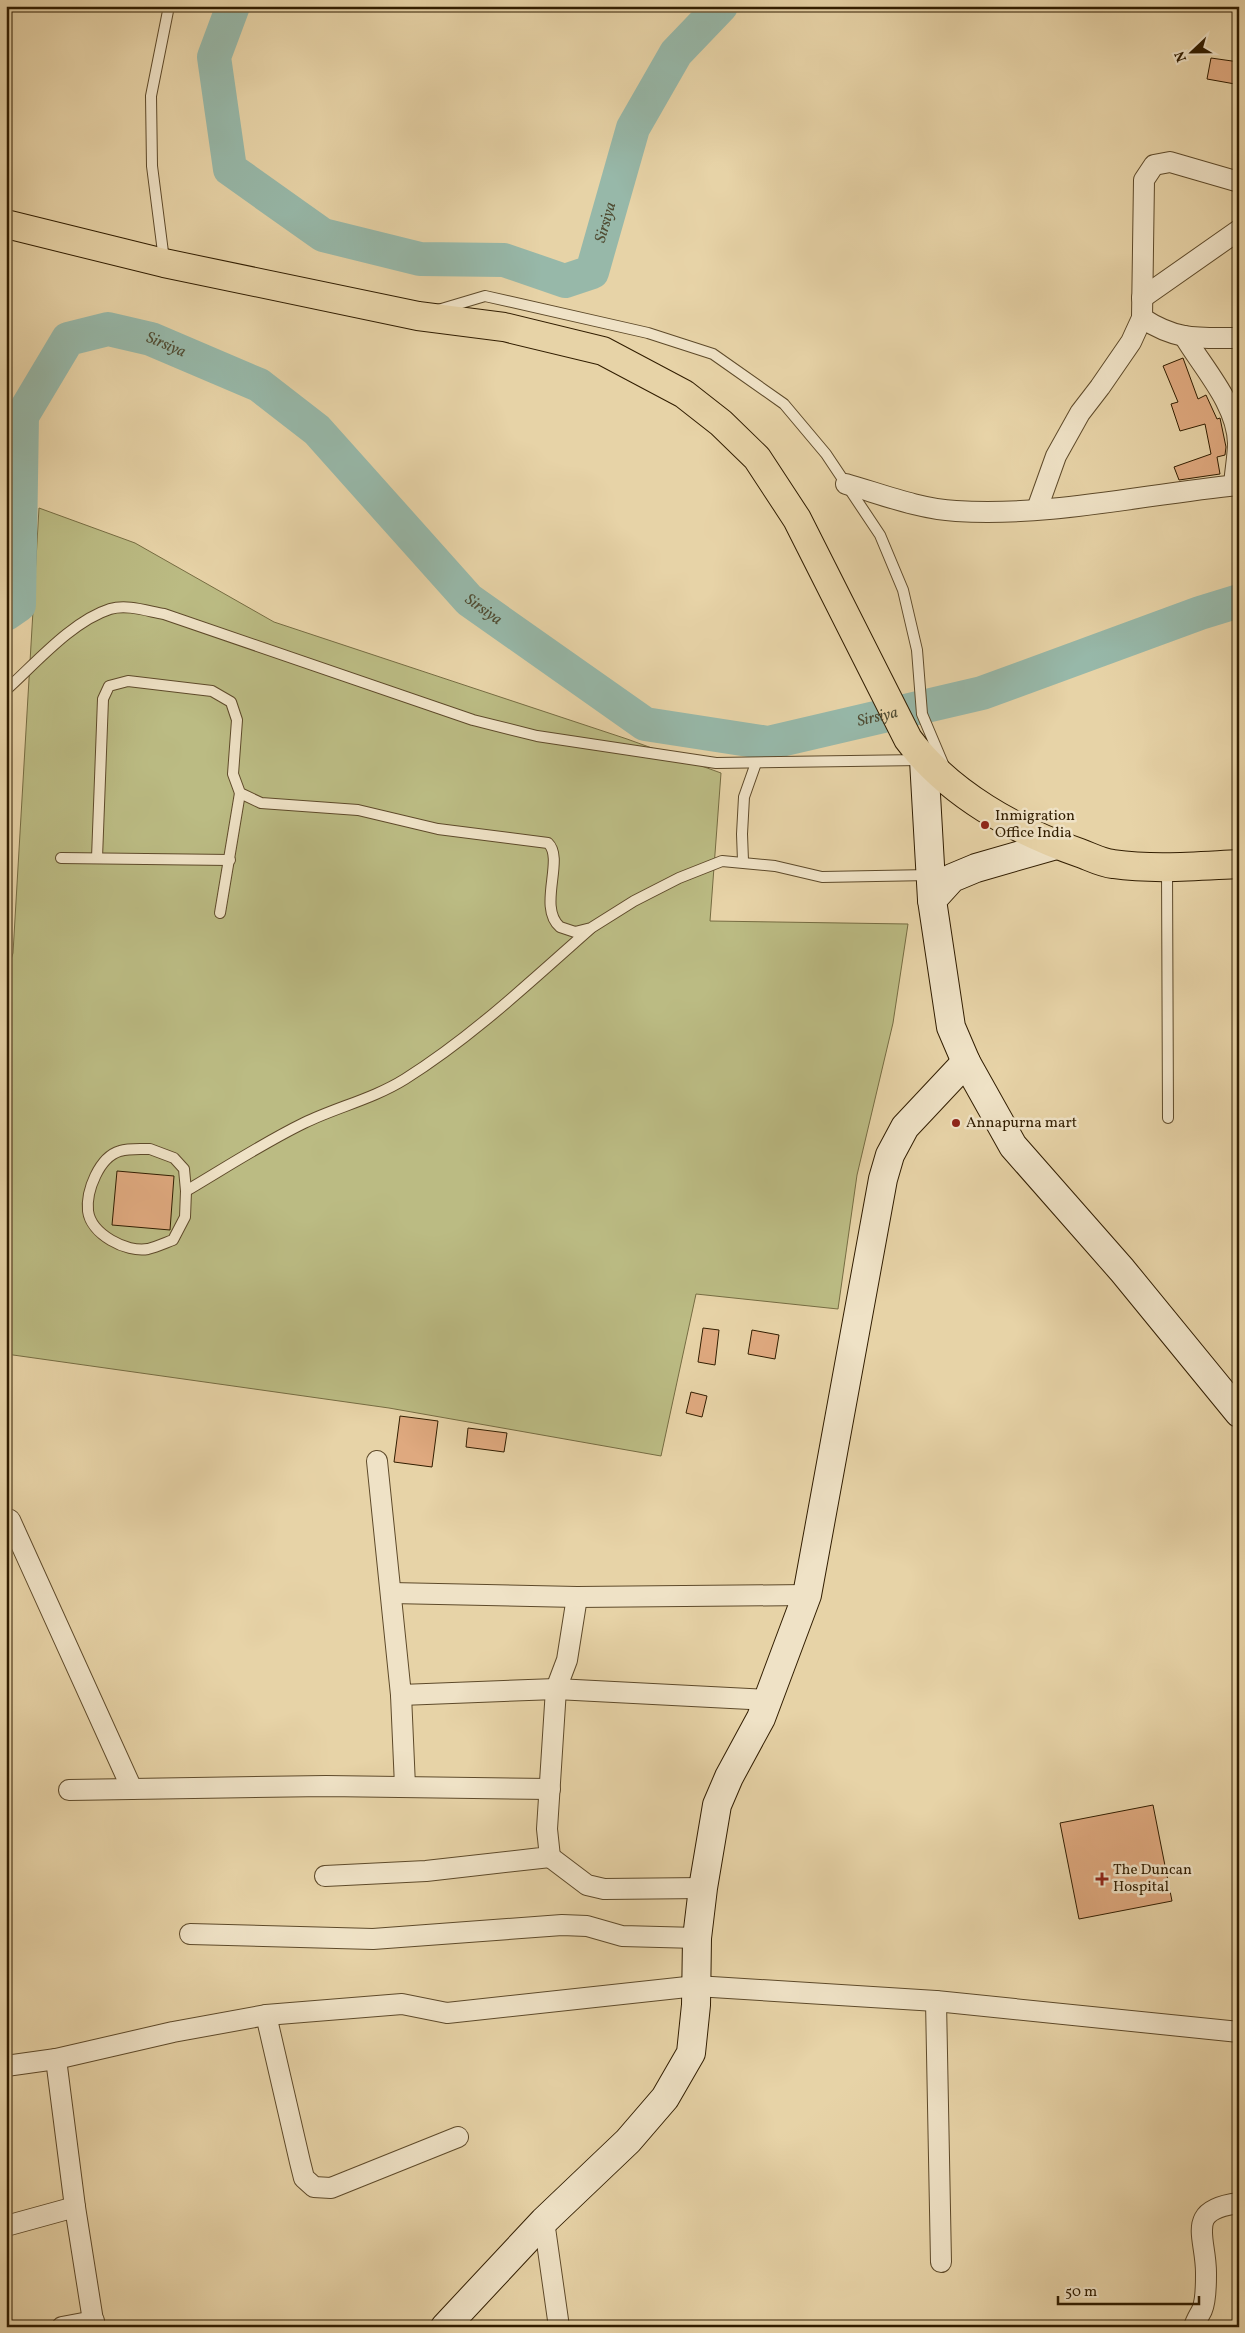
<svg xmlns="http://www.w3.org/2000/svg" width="1245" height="2333" viewBox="0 0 1245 2333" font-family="Vollkorn,serif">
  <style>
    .green { fill: #bbbb83; stroke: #766c42 }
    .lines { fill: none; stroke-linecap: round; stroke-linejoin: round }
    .river { stroke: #97b8a9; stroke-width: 34 }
    .building { fill: #dfa97f; stroke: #311d00 }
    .lane-casing { stroke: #5e4a2a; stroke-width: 12 }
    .street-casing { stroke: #5e4a2a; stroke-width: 22 }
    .secondary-casing { stroke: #311d00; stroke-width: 30 }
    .primary-casing { stroke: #311d00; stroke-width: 30 }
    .lane { stroke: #efe2c6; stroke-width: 10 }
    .street { stroke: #efe2c6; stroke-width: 20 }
    .secondary { stroke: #efe2c6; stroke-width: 28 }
    .primary { stroke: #e7d3a7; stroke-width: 28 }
    .poi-dot { fill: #8f2418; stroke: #efe2c6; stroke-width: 2 }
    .labels { text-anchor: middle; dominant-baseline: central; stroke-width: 5; stroke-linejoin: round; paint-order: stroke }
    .poi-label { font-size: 15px; fill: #311d00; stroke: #efe2c6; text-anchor: start }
    .water-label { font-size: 16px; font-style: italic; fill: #504c33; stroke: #efe2c6 }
  </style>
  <rect width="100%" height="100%" fill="#e7d3a7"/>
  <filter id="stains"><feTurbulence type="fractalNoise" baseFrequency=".004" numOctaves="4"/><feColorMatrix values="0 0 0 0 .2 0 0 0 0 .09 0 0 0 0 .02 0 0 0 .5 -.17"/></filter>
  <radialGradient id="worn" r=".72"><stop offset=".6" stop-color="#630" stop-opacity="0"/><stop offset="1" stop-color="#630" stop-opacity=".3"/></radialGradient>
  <!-- green -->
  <path class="green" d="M39,508L135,543L274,622L627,739L721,773L710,921L908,924L893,1023L857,1175L838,1309L696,1294L661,1456L389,1408L6,1354V977L13,953Z"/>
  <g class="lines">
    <!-- river -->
    <g class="river">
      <path id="s1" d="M233,6L214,57L230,169L323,235L420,259L504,260L565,281L592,272L633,128L676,53L721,6"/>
      <path id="s2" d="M6,614L19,605L22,416L68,339L108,329L151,339L259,385L317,430L469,600L645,724L768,743L982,693L1200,613L1239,601"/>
    </g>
  </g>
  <!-- building -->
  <g class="building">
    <path d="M1211,58L1239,62L1235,84L1207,79Z"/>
    <path d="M1183,358L1198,399L1206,395L1217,419L1220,418L1226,447L1225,455L1217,457L1220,474L1179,480L1174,467L1211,454L1205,424L1180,431L1171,404L1178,402L1163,366Z"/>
    <path d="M117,1171L174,1176L170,1230L112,1225Z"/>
    <path d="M703,1328L719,1330L715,1365L698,1362Z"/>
    <path d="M752,1330L779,1335L775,1359L748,1354Z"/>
    <path d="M691,1392L707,1396L702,1417L686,1413Z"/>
    <path d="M400,1416L438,1421L432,1467L394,1462Z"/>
    <path d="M468,1428L507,1433L504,1452L466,1447Z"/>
    <path d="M1153,1805L1172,1901L1079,1919L1060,1823Z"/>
  </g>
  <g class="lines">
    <!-- lane casing -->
    <g class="lane-casing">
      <g id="lane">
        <path d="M164,260L152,166L151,96L169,6"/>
        <path d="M438,310L485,296L648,333L713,354L784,404L826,454L880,535L903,590L917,650L922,714L944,766"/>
        <path d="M6,690C35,664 72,621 110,609C127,604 147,611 164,614L473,720L537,736L716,763L921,760"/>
        <path d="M61,858L230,860"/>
        <path d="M97,858L103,699L109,686L128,681L212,691L231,702L237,720L233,774L240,793L261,803L358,810L438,829L548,843C565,859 537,907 560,927L575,932L591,928L634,901L679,878L722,861L775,866L822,877L930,875"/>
        <path d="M743,861L742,834L744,797L756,763"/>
        <path d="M1167,869L1168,1118"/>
        <path d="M220,913L240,793"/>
        <path d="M150,1149L174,1158L184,1169L186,1191L185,1217L173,1240C165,1243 156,1247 148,1249C126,1253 91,1234 88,1211C86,1191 99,1157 120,1151C129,1148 141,1149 150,1149Z"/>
        <path d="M186,1191C225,1168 263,1143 304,1123C337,1107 373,1099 405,1079C472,1037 531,981 590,929"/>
      </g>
    </g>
    <!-- street casing -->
    <g class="street-casing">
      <g id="street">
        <path d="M1142,298L1239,230"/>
        <path d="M1142,318C1177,341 1198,338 1239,338"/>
        <path d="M1184,336C1203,368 1237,404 1238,443C1238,456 1235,471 1234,485"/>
        <path d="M846,484C881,494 919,509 956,511C1051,517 1145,494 1239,485"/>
        <path d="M1037,509L1056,456L1080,413L1100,387L1131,342L1142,318L1144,180L1154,165L1170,162L1239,182"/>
        <path d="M377,1461L401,1695L556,1689L769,1700"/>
        <path d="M6,1518L10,1520L132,1789"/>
        <path d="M391,1593L577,1597L807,1595"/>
        <path d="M401,1695L405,1786"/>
        <path d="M69,1790L326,1786L550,1789"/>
        <path d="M550,1857L587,1885L604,1889L703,1888"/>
        <path d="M325,1876L426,1871L550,1857L547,1829L556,1689L567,1660L577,1597"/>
        <path d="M190,1934L373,1939L562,1925L587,1926L622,1936L697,1938"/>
        <path d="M936,2001L941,2262"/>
        <path d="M266,2015L300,2162L304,2178L314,2187L331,2188L458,2137"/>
        <path d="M56,2059L75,2207L94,2327"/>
        <path d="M6,2066L56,2059L173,2032L266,2015L402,2004L447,2013L696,1986L936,2001L1239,2032"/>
        <path d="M544,2221L559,2327"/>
        <path d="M6,2226L75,2207"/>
        <path d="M62,2327L94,2321"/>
        <path d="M1194,2327C1196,2320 1199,2316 1202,2310C1206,2301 1206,2284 1206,2275C1207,2237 1183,2210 1239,2203"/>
      </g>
    </g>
    <!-- secondary casing -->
    <g class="secondary-casing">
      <g id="secondary">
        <path d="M924,760L932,900"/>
        <path d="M1056,845L976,868L952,878L932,900L951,1027L966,1062L1013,1146L1122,1270L1239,1413"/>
        <path d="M445,2327L544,2221L628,2141L665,2098L691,2053L696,2005L697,1938L703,1888L717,1805L729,1777L761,1718L807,1595L883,1179L890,1155L905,1127L966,1062"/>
      </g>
    </g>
    <!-- primary casing -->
    <g class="primary-casing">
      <path id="primary" d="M6,224L164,263L418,316L504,327L603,351L684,394L721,423L757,458L797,519L908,739C949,794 1016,831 1080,853C1091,857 1102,863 1113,864C1155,870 1197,866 1239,864"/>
    </g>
    <!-- lane -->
    <use href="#lane" class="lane"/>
    <!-- street -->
    <use href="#street" class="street"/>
    <!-- secondary -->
    <use href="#secondary" class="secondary"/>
    <!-- primary -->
    <use href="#primary" class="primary"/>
  </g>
  <!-- markers -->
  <g class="poi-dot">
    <circle cx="985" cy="825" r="5"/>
    <circle cx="956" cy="1123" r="5"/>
    <path d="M1099.5 1871.5h5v5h5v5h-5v5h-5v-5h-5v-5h5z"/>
  </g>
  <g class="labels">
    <!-- poi labels -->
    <g class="poi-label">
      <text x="995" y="816">Inmigration<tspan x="995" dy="17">Office India</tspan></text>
      <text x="966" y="1123">Annapurna mart</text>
      <text x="1113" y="1870">The Duncan<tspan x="1113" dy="17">Hospital</tspan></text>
    </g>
    <!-- water labels -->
    <g class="water-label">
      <text stroke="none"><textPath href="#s1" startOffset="610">Sirsiya</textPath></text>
      <text stroke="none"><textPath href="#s2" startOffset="396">Sirsiya</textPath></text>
      <text stroke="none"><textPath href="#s2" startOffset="816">Sirsiya</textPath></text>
      <text stroke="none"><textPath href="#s2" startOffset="1251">Sirsiya</textPath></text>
    </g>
  </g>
  <!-- margin -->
  <rect width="1245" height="2333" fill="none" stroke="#e7d3a7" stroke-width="25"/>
  <rect x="8" y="8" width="1230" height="2318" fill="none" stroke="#311d00" stroke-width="2.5"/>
  <rect x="12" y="12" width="1220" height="2308" fill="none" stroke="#311d00"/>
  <!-- north arrow -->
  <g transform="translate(1192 52) rotate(248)" stroke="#efe2c6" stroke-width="4" paint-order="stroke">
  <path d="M0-4L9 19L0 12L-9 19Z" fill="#311d00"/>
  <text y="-8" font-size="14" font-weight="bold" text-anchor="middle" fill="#311d00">N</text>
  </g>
  <!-- scale -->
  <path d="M1058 2296v8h141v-8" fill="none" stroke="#311d00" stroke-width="2.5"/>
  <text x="1065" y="2296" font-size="15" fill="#311d00" stroke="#efe2c6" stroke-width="4" paint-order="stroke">50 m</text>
  <rect width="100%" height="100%" filter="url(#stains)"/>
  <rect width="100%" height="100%" fill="url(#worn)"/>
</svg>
